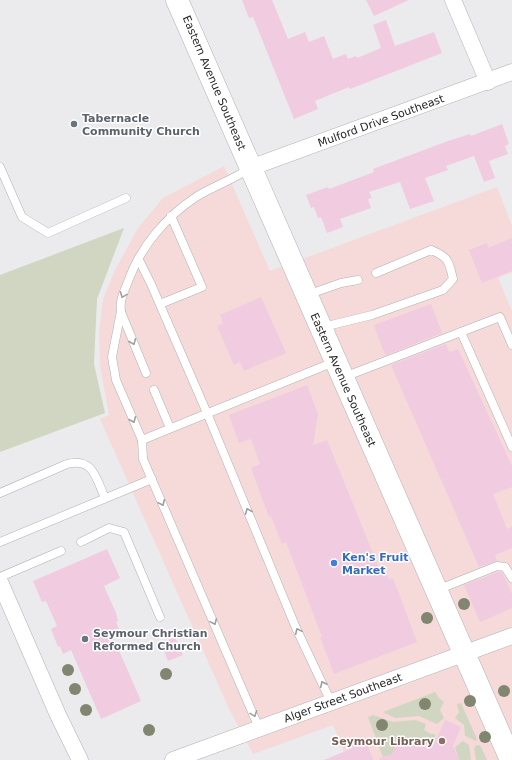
<svg xmlns="http://www.w3.org/2000/svg" width="512" height="760" viewBox="0 0 512 760" font-family="'DejaVu Sans',sans-serif">
  <style>
    .commercial { fill: #f5dad9 }
    .green { fill: #d0d6c1 }
    .building { fill: #f1cbe0 }
    .lines { fill: none; stroke-linecap: round; stroke-linejoin: round }
    .lane-casing { stroke: #b0b0b3; stroke-width: 9 }
    .street-casing { stroke: #b0b0b3; stroke-width: 17 }
    .secondary-casing { stroke: #b0b0b3; stroke-width: 23 }
    .lane { stroke: #fff; stroke-width: 8 }
    .street { stroke: #fff; stroke-width: 16 }
    .secondary { stroke: #fff; stroke-width: 22 }
    .tree { fill: #818670 }
    .oneway { stroke: #9e9e9e }
    .worship-dot { fill: #6b7280; stroke: #fff; stroke-width: 1.5 }
    .shop-dot { fill: #3f7fe0; stroke: #fff; stroke-width: 1.5 }
    .education-dot { fill: #8d6e63; stroke: #fff; stroke-width: 1.5 }
    .labels { text-anchor: middle; dominant-baseline: central; stroke-width: 3; stroke-linejoin: round; paint-order: stroke }
    .street-label { font-size: 11px; fill: #272728; stroke: #fff }
    .worship-label { font-size: 11px; font-weight: bold; fill: #5b616d; stroke: #fff; text-anchor: start }
    .shop-label { font-size: 11px; font-weight: bold; fill: #366cbe; stroke: #fff; text-anchor: start }
    .education-label { font-size: 11px; font-weight: bold; fill: #785e54; stroke: #fff; text-anchor: end }
  </style>
  <rect width="100%" height="100%" fill="#ebebee"/>
  <!-- commercial -->
  <path class="commercial" d="M224,166L270,271L497,187L512,226V272L498,278L512,311V760H347L333,725L253,754L229,709L100,419L109,415L100,366L99,333L103,299L115,270L138,228L163,198Z"/>
  <!-- green -->
  <g class="green">
    <path d="M124,228L97,299L94,364L105,413L0,452V275Z"/>
    <path d="M435,692L439,698L444,702L440,710L444,718L437,724L419,716L395,718L383,712Z"/>
    <path d="M461,703L477,739L476,741L465,736L464,725L455,718L459,712L457,704Z"/>
    <path d="M373,715L393,722L415,720L426,724L424,730L431,734H435V738L409,748L402,744L395,746L393,754L384,760L368,717Z"/>
    <path d="M463,741L469,745L471,760H459L455,747Z"/>
    <path d="M477,745H480L487,760H476L474,748Z"/>
  </g>
  <!-- building -->
  <g class="building">
    <path d="M242,0H272L288,39L305,32L309,42L324,36L333,59L346,54L348,59L356,56L357,58L381,48L373,25L386,20L395,46L434,32L442,53L350,89L349,87L315,101L318,109L294,119L253,17L249,18Z"/>
    <path d="M366,0H409L374,16Z"/>
    <path d="M502,124L509,144L505,146L508,154L489,161L495,178L484,182L474,156L446,166L448,170L425,178L434,201L410,209L400,182L369,192L372,198L368,199L371,208L340,219L343,227L327,233L321,217L318,218L314,207L311,208L306,195L328,187L329,189L374,172L373,169L448,141L470,134L471,136Z"/>
    <path d="M512,238V271L482,283L469,250L487,243L488,248Z"/>
    <path d="M261,297L286,353L244,371L240,362L234,365L217,326L223,323L220,315Z"/>
    <path d="M431,304L442,333L386,355L383,350L374,325Z"/>
    <path d="M446,344L449,352L458,349L512,466V487L493,494L507,529L512,527V548L495,555L497,561L479,567L391,365Z"/>
    <path d="M307,385L318,414L313,445L327,440L379,568L384,566L389,580L393,578L417,642L334,674L320,637H322L286,542L282,544L271,516L269,517L251,468L260,464L251,439L239,443L229,415Z"/>
    <path d="M107,549L120,578L104,586L116,613L118,621L116,622L119,629L111,632L141,701L101,719L71,650L63,654L60,646L58,647L51,629L57,626L46,601L42,602L33,581Z"/>
    <path d="M498,572H502L512,594V608L480,622L464,585Z"/>
    <path d="M175,637L183,655L168,661L161,643Z"/>
    <path d="M445,720L461,727L453,746L459,760H380L379,758L392,754L395,746L402,744L411,747L437,738Z"/>
    <path d="M365,738L373,760H324L353,748L351,743Z"/>
  </g>
  <g class="lines">
    <!-- lane casing -->
    <g class="lane-casing">
      <g id="lane">
        <path d="M0,167L22,217L48,233L126,198"/>
        <path d="M250,168C233,180 213,186 196,197C167,216 141,246 129,279C125,290 119,300 121,311L112,357L116,380L142,440L143,459L259,728"/>
        <path d="M139,260L151,284L207,413L296,628L331,702"/>
        <path d="M307,295L341,283L358,280"/>
        <path d="M160,304L202,287L171,216"/>
        <path d="M121,312L146,373"/>
        <path d="M323,327L372,315L443,290L453,279C449,262 449,257 431,250L376,273"/>
        <path d="M461,332L512,447"/>
        <path d="M344,377L500,317L512,345"/>
        <path d="M154,390L170,428"/>
        <path d="M142,440L334,362"/>
        <path d="M0,493L67,464C93,457 96,478 105,498"/>
        <path d="M0,542L152,479"/>
        <path d="M81,542L109,528L124,532L160,617"/>
        <path d="M0,577L61,551"/>
        <path d="M437,590L497,566L505,567L512,578"/>
      </g>
    </g>
    <!-- street casing -->
    <g class="street-casing">
      <g id="street">
        <path d="M453,0L488,82"/>
        <path d="M250,168L512,72"/>
        <path d="M0,582L58,715L80,760"/>
        <path d="M173,760L512,636"/>
      </g>
    </g>
    <!-- secondary casing -->
    <g class="secondary-casing">
      <path id="secondary" d="M177,0L511,760"/>
    </g>
    <!-- lane -->
    <use href="#lane" class="lane"/>
    <!-- street -->
    <use href="#street" class="street"/>
    <!-- secondary -->
    <use href="#secondary" class="secondary"/>
  </g>
  <!-- trees -->
  <g class="tree">
    <circle cx="464" cy="604" r="6"/>
    <circle cx="427" cy="618" r="6"/>
    <circle cx="68" cy="670" r="6"/>
    <circle cx="166" cy="674" r="6"/>
    <circle cx="75" cy="689" r="6"/>
    <circle cx="504" cy="691" r="6"/>
    <circle cx="470" cy="701" r="6"/>
    <circle cx="425" cy="704" r="6"/>
    <circle cx="86" cy="710" r="6"/>
    <circle cx="382" cy="725" r="6"/>
    <circle cx="149" cy="730" r="6"/>
    <circle cx="485" cy="737" r="6"/>
  </g>
  <!-- one-way arrows -->
  <defs><path id="oneway-chevron" d="M-2-3.5L2.5 0L-2 3.5" fill="none" stroke-width="1.6" stroke-linecap="round" stroke-linejoin="round"/></defs>
  <g class="oneway">
    <use href="#oneway-chevron" transform="translate(123 295) rotate(111)"/>
    <use href="#oneway-chevron" transform="translate(133 342) rotate(68)"/>
    <use href="#oneway-chevron" transform="translate(133 420) rotate(67)"/>
    <use href="#oneway-chevron" transform="translate(162 503) rotate(66)"/>
    <use href="#oneway-chevron" transform="translate(248 511) rotate(-112)"/>
    <use href="#oneway-chevron" transform="translate(214 622) rotate(66)"/>
    <use href="#oneway-chevron" transform="translate(298 631) rotate(-114)"/>
    <use href="#oneway-chevron" transform="translate(323 684) rotate(-116)"/>
    <use href="#oneway-chevron" transform="translate(254 714) rotate(69)"/>
  </g>
  <!-- markers -->
  <g class="worship-dot">
    <circle cx="74" cy="124" r="4"/>
    <circle cx="85" cy="639" r="4"/>
  </g>
  <circle class="shop-dot" cx="334" cy="563" r="4"/>
  <circle class="education-dot" cx="442" cy="741" r="4"/>
  <g class="labels">
    <!-- street labels -->
    <g class="street-label">
      <text transform="translate(214 83) rotate(67)">Eastern Avenue Southeast</text>
      <text transform="translate(381 121) rotate(-20)">Mulford Drive Southeast</text>
      <text transform="translate(343 380) rotate(66)">Eastern Avenue Southeast</text>
      <text transform="translate(343 698) rotate(-20)">Alger Street Southeast</text>
    </g>
    <!-- worship labels -->
    <g class="worship-label">
      <text x="82" y="118">Tabernacle<tspan x="82" dy="13">Community Church</tspan></text>
      <text x="93" y="633">Seymour Christian<tspan x="93" dy="13">Reformed Church</tspan></text>
    </g>
    <!-- shop labels -->
    <g class="shop-label">
      <text x="342" y="557">Ken's Fruit<tspan x="342" dy="13">Market</tspan></text>
    </g>
    <!-- education labels -->
    <g class="education-label">
      <text x="434" y="741">Seymour Library</text>
    </g>
  </g>
</svg>
